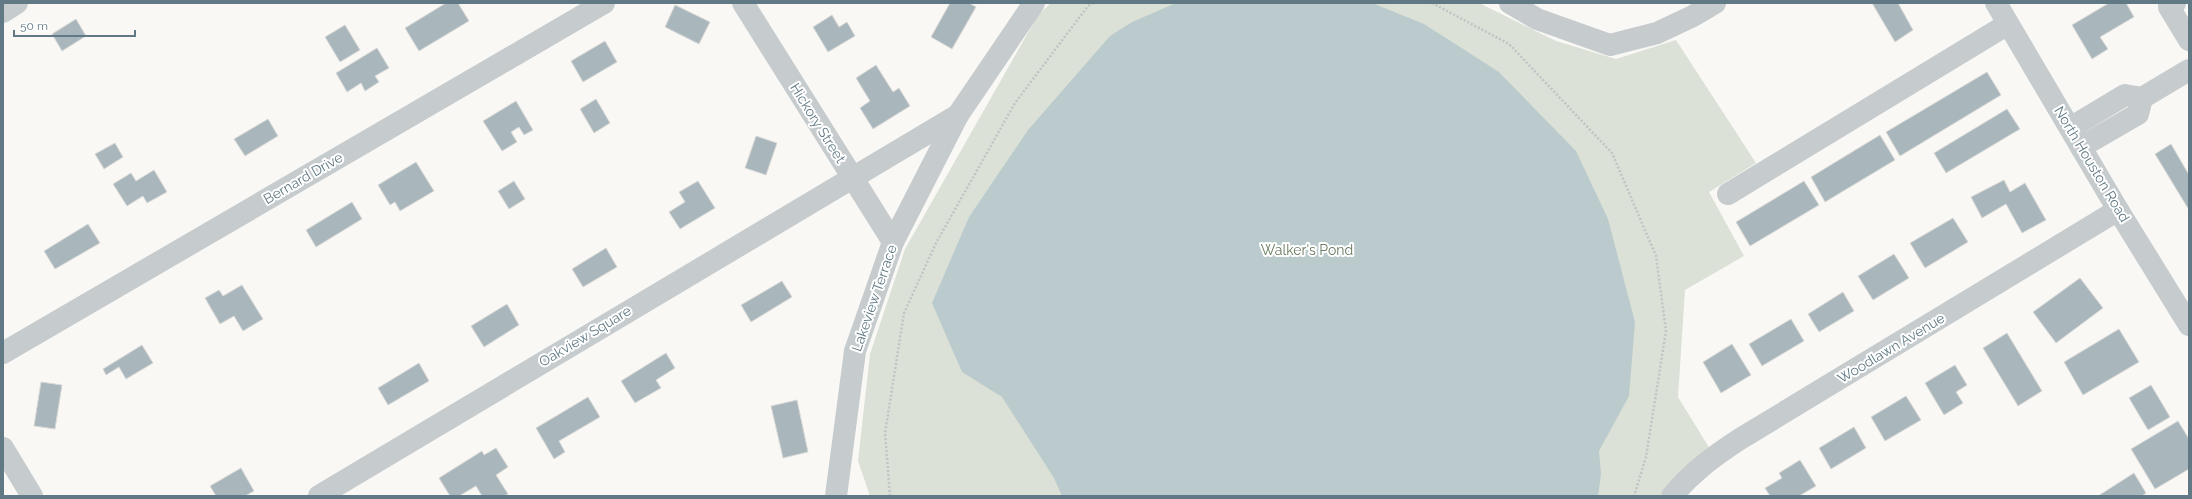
<svg xmlns="http://www.w3.org/2000/svg" width="2192" height="499" viewBox="0 0 2192 499" font-family="Raleway,sans-serif">
  <style>
    .green { fill: #dbe1d6 }
    .water { fill: #bbcbcd }
    .building { fill: #a9b6bb; stroke: #dadad8 }
    .lines { fill: none; stroke-linecap: round; stroke-linejoin: round }
    .path { stroke: #c1c4c6; stroke-width: 2.5; stroke-dasharray: 2 2; stroke-linecap: butt }
    .minor { stroke: #c6cbce; stroke-width: 22 }
    .labels { text-anchor: middle; dominant-baseline: central; stroke-width: 4; stroke-linejoin: round; paint-order: stroke }
    .street-label { font-size: 14px; fill: #607984; stroke: #fff }
    .park-label { font-size: 14px; fill: #697a60; stroke: #fff }
  </style>
  <rect width="100%" height="100%" fill="#f9f8f5"/>
  <!-- green -->
  <path class="green" d="M1051,3H1479L1556,41L1616,59L1676,40L1756,163L1709,192L1744,256L1685,290L1678,397L1710,449L1677,476L1660,496H870L858,461L870,354L905,249L1038,15Z"/>
  <!-- water -->
  <path class="water" d="M1176,3H1372L1424,24L1499,72L1576,151L1608,219L1635,322L1629,396L1599,451L1601,474L1598,496H1062L1054,478L1002,397L962,372L932,303L969,217L1028,130L1110,36L1132,22Z"/>
  <!-- building -->
  <g class="building">
    <path d="M446,3H458L469,21L419,51L405,28Z"/>
    <path d="M950,3H969L976,7L952,49L931,37Z"/>
    <path d="M1872,3H1898L1913,30L1895,42Z"/>
    <path d="M2109,3H2126L2134,17L2100,37L2108,49L2092,59L2072,25Z"/>
    <path d="M675,5L710,22L699,44L665,27Z"/>
    <path d="M832,15L839,27L847,22L855,36L828,52L813,27Z"/>
    <path d="M76,19L86,36L62,51L52,34Z"/>
    <path d="M345,25L360,50L340,62L325,37Z"/>
    <path d="M605,41L617,62L583,82L571,61Z"/>
    <path d="M377,48L389,68L375,76L379,82L365,91L361,83L347,92L336,73Z"/>
    <path d="M876,65L893,92L899,88L910,106L873,129L860,108L870,101L856,78Z"/>
    <path d="M1987,72L2001,95L1900,156L1886,132Z"/>
    <path d="M596,99L610,123L594,133L580,109Z"/>
    <path d="M516,101L533,130L524,135L519,127L511,132L517,142L502,151L483,121Z"/>
    <path d="M2007,109L2020,129L1946,173L1934,153Z"/>
    <path d="M268,119L278,136L245,156L234,139Z"/>
    <path d="M1880,135L1895,160L1825,202L1811,177Z"/>
    <path d="M756,136L777,143L766,175L745,168Z"/>
    <path d="M115,143L123,157L104,169L95,154Z"/>
    <path d="M2171,144L2189,175V210L2155,154Z"/>
    <path d="M416,162L434,191L400,211L395,202L390,205L378,185Z"/>
    <path d="M154,170L167,192L147,203L143,196L127,206L113,184L131,173L136,181Z"/>
    <path d="M2004,180L2010,192L2025,183L2046,220L2022,233L2006,204L1982,218L1971,197Z"/>
    <path d="M514,181L525,199L509,209L498,191Z"/>
    <path d="M698,181L715,208L680,229L669,212L685,202L679,192Z"/>
    <path d="M1804,181L1819,205L1750,246L1736,222Z"/>
    <path d="M352,202L362,219L316,247L306,230Z"/>
    <path d="M1953,218L1968,242L1925,268L1910,243Z"/>
    <path d="M88,224L100,243L55,269L44,251Z"/>
    <path d="M606,248L617,267L583,287L572,269Z"/>
    <path d="M1894,254L1909,278L1873,300L1858,276Z"/>
    <path d="M2080,278L2103,308L2056,343L2033,312Z"/>
    <path d="M782,281L792,297L751,322L741,305Z"/>
    <path d="M242,285L263,319L243,331L234,316L220,324L205,298L219,290L223,296Z"/>
    <path d="M1843,292L1854,311L1819,332L1808,314Z"/>
    <path d="M507,304L519,325L484,347L471,326Z"/>
    <path d="M1791,319L1804,341L1762,366L1749,344Z"/>
    <path d="M2119,329L2139,362L2083,395L2064,362Z"/>
    <path d="M2007,333L2042,391L2018,406L1983,348Z"/>
    <path d="M1732,344L1751,375L1721,393L1703,362Z"/>
    <path d="M142,345L153,363L126,379L119,367L106,375L103,369Z"/>
    <path d="M666,353L675,368L656,380L661,388L635,403L621,381Z"/>
    <path d="M419,363L429,381L388,405L378,388Z"/>
    <path d="M1955,365L1967,385L1956,392L1963,403L1944,415L1925,383Z"/>
    <path d="M41,382L62,385L55,429L34,426Z"/>
    <path d="M2151,385L2170,417L2148,430L2129,398Z"/>
    <path d="M1906,396L1921,420L1885,441L1871,417Z"/>
    <path d="M588,397L600,417L559,441L565,452L554,459L536,428Z"/>
    <path d="M797,400L808,452L783,458L771,406Z"/>
    <path d="M2178,421L2189,439V469L2155,489L2131,449Z"/>
    <path d="M1854,427L1866,448L1831,469L1819,448Z"/>
    <path d="M496,448L508,467L496,475L508,494L504,496H482L476,486L459,496H450L439,478L482,451L484,455Z"/>
    <path d="M1800,460L1816,486L1799,496H1770L1765,488L1782,478L1779,473Z"/>
    <path d="M241,468L254,491L245,496H216L210,486Z"/>
    <path d="M2134,473L2146,493L2142,496H2098Z"/>
  </g>
  <g class="lines">
    <!-- path -->
    <g class="path">
      <path d="M1432,3L1509,44L1612,153L1656,256L1666,331L1646,457L1634,496"/>
      <path d="M890,496L885,433L904,313L936,243L1015,103L1088,6L1093,3"/>
    </g>
    <!-- minor -->
    <g class="minor">
      <path d="M743,3L893,242"/>
      <path d="M1510,3L1537,19L1610,45L1657,33L1693,16L1715,3"/>
      <path d="M1996,3L2118,210L2189,325"/>
      <path d="M2175,3L2169,7L2189,40"/>
      <path d="M3,12L17,3"/>
      <path d="M2142,98L2189,70"/>
      <path d="M2070,128L2125,95L2142,98L2138,114L2081,147"/>
      <path d="M1728,194L2008,24"/>
      <path d="M3,353L604,3"/>
      <path d="M3,448L32,496"/>
      <path d="M319,496L958,115"/>
      <path d="M836,496L855,351L893,242L958,115L1034,3"/>
      <path d="M1672,496C1692,472 1714,456 1740,439L2118,210"/>
    </g>
  </g>
  <g class="labels">
    <!-- street labels -->
    <g class="street-label">
      <text transform="translate(818 123) rotate(58)">Hickory Street</text>
      <text transform="translate(2092 164) rotate(59)">North Houston Road</text>
      <text transform="translate(303 178) rotate(-30)">Bernard Drive</text>
      <text transform="translate(874 298) rotate(-71)">Lakeview Terrace</text>
      <text transform="translate(585 336) rotate(-31)">Oakview Square</text>
      <text transform="translate(1891 348) rotate(-31)">Woodlawn Avenue</text>
    </g>
    <!-- park labels -->
    <g class="park-label">
      <text x="1307" y="250">Walker's Pond</text>
    </g>
  </g>
  <!-- border -->
  <rect width="2192" height="499" fill="none" stroke="#607984" stroke-width="8"/>
  <!-- scale -->
  <path d="M14 30v6h121v-6" fill="none" stroke="#607984" stroke-width="2"/>
  <text x="20" y="30" font-size="12" fill="#607984" stroke="#ffffff" stroke-width="3" paint-order="stroke">50 m</text>
</svg>
